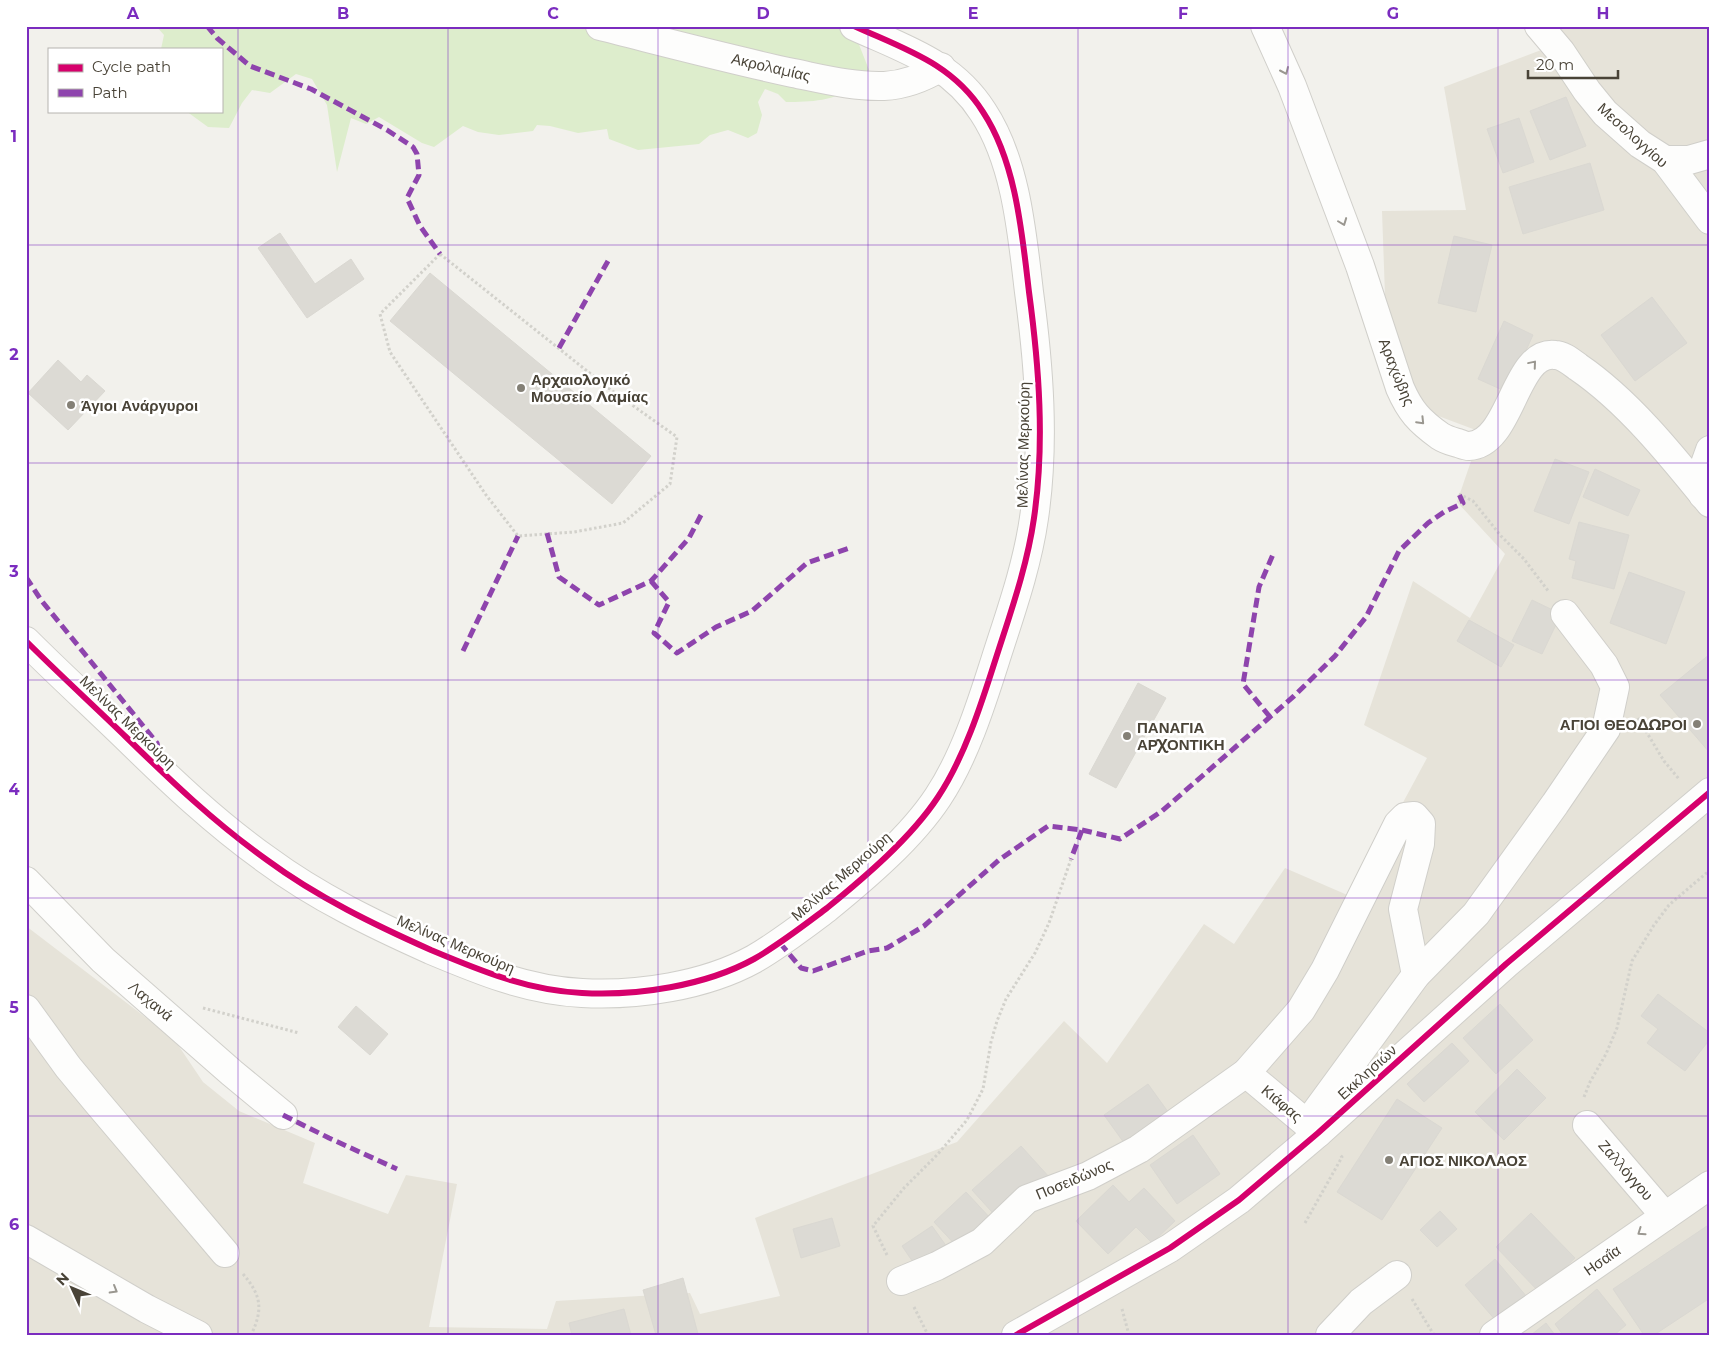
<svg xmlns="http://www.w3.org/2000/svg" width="1736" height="1361" viewBox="0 0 1736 1361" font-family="Montserrat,sans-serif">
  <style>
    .residential { fill: #e6e3d9 }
    .green { fill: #ddedcc }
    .building { fill: #dcdad4; stroke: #dad8d2 }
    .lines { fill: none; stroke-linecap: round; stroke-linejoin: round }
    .minor-casing { stroke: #d0cfca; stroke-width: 30 }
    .path { stroke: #d2d1cb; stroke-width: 3; stroke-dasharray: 2.5 2.5; stroke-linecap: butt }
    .minor { stroke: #fdfdfc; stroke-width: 28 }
    .quiet { stroke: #8e44ad; stroke-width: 5; stroke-dasharray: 10 5; stroke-linecap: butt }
    .cycleway-casing { stroke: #fff; stroke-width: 9 }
    .cycleway { stroke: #d6006c; stroke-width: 6 }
    .oneway { stroke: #9a9790 }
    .grid { fill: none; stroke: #7b2cbf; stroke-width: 1; stroke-opacity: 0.55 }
    .poi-dot { fill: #848076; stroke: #fff; stroke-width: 2 }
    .labels { text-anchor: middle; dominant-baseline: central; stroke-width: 5; stroke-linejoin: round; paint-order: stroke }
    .street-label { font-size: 15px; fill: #494337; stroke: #fff }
    .poi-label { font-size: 15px; font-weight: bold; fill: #494337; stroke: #fff; text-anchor: start }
    .neatline { fill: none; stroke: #7b2cbf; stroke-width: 2 }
    .grid-label { font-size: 16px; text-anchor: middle; font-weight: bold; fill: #7b2cbf }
  </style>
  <rect width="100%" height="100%" fill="#f2f1ec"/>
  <!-- residential -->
  <path class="residential" d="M1556,26H1710V1335H26V926L174,1039L203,1082L239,1111L315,1143L303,1183L388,1214L406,1175L457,1184L429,1327L547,1329L556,1301L690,1293L700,1314L780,1296L755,1218L957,1142L1064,1021L1107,1063L1204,924L1234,944L1285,868L1352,897L1427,758L1364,725L1413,581L1470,618L1505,554L1457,502L1481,432L1417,408L1386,323L1382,211L1466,210L1444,87L1565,41Z"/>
  <!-- green -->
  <path class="green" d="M156,26H848L846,37L858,42L869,70C865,75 860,82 855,86C835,101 811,102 786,102L778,94L765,89L758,102L762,115L757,133L748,138L728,130L710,135L699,144L638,150L609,139L607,129L578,133L550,126L537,125L533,131L499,135L478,132L463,126L434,147L422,143L379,117L366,124L351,118L337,172L327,105L312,79L296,74L270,93L252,90L242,103L229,128L208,127L186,111H221V49H161L164,35Z"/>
  <!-- building -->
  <g class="building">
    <path d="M1566,97L1586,146L1550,160L1530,111Z"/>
    <path d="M1519,118L1534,162L1503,173L1487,129Z"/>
    <path d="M1590,163L1604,210L1523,234L1509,187Z"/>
    <path d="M280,233L315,284L351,259L364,279L307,318L258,248Z"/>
    <path d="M1454,236L1492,245L1476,312L1438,303Z"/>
    <path d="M430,273L651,456L612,504L390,321Z"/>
    <path d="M1652,297L1687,343L1635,381L1601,335Z"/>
    <path d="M1504,321L1533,335L1507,392L1478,379Z"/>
    <path d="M58,360L81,382L87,375L105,391L68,430L28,393Z"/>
    <path d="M1555,459L1589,472L1569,524L1534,511Z"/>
    <path d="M1595,469L1640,490L1628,516L1583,497Z"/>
    <path d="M1579,522L1629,535L1614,589L1572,578L1576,561L1569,559Z"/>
    <path d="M1629,572L1685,592L1666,644L1610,623Z"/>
    <path d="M1532,600L1561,614L1542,654L1512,641Z"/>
    <path d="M1469,620L1514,645L1501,667L1457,641Z"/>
    <path d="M1710,654V753L1660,695Z"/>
    <path d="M1138,683L1166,698L1116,788L1089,774Z"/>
    <path d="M1658,994L1710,1033V1039L1685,1071L1647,1043L1658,1029L1641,1016Z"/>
    <path d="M1500,1004L1533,1040L1496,1074L1463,1038Z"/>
    <path d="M356,1006L388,1034L370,1055L338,1027Z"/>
    <path d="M1452,1043L1469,1061L1424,1102L1407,1084Z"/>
    <path d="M1517,1069L1546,1098L1504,1140L1475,1112Z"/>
    <path d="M1148,1084L1171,1116L1127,1147L1104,1115Z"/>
    <path d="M1397,1099L1442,1128L1382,1220L1337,1192Z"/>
    <path d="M1193,1135L1220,1174L1177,1204L1150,1165Z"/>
    <path d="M1021,1146L1050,1178L1001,1222L972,1190Z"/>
    <path d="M1113,1185L1129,1202L1144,1188L1175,1221L1152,1243L1136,1227L1108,1254L1076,1221Z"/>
    <path d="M966,1192L992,1220L960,1250L934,1222Z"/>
    <path d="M1440,1211L1457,1229L1437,1247L1420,1230Z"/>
    <path d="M1531,1213L1575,1258L1539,1292L1496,1247Z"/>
    <path d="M832,1218L840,1246L801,1258L793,1229Z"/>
    <path d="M1710,1224V1298L1654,1335H1644L1613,1289Z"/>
    <path d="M932,1226L947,1247L917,1268L902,1246Z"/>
    <path d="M1495,1259L1527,1297L1497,1322L1465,1285Z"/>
    <path d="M683,1278L698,1334L656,1335L643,1290Z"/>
    <path d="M1597,1289L1626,1325L1614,1335H1563L1555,1324Z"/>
    <path d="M624,1309L631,1335H572L569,1323Z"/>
    <path d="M1546,1323L1555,1335H1531Z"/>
  </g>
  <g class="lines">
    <!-- minor casing -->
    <g class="minor-casing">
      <g id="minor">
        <path d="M600,26C664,42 728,59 793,73C823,79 853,87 884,86C905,85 923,78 941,67"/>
        <path d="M1265,26L1292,86L1360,266L1400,388C1410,411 1419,421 1440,436C1446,440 1451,441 1458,443C1461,444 1465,446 1469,446C1512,444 1514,350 1555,355C1563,355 1571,362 1578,367C1628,401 1672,456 1710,503"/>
        <path d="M1539,26L1561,52L1587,91L1605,113L1640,144L1665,160L1710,220"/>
        <path d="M1665,160H1689L1710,154"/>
        <path d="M1703,495L1700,478L1710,450"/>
        <path d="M26,641C59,674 93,705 126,737C171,781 215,823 267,860C317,897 375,925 431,950C481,971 527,990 582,993C637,996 705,986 754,959C780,944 803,926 827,908C865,877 911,838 938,797C964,758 981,705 995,661C1010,614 1027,567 1034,518C1045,443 1039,366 1029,292C1022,233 1016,162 983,112C952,63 904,49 854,26"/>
        <path d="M26,881L103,960L232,1073L283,1115"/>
        <path d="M26,1009L68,1067L97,1102L225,1253"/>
        <path d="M1246,1073L1318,1133"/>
        <path d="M1307,1124L1416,975L1476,914L1555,804L1606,729L1615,687L1604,665L1565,614"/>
        <path d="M1587,1125L1665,1216"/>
        <path d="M26,1239L147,1309L198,1335"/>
        <path d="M901,1281L937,1266L982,1242L1027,1199L1088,1176L1139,1149L1246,1073L1301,1010L1325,970L1398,824L1405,817L1414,816L1421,824L1420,844L1403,909L1416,975"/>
        <path d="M1016,1335L1170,1248L1239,1200L1318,1133L1506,964L1710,792"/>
        <path d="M1330,1335L1361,1302L1397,1275"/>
        <path d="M1494,1335L1710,1185"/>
      </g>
    </g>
    <!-- path -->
    <g class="path">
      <path d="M440,254L611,390L677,437L670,484L623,523L574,532L518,536L486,495L390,352L380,314Z"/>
      <path d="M1459,494L1473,501L1501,536L1524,559L1549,592"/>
      <path d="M1638,718L1664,761L1679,779"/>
      <path d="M203,1008L299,1033"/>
      <path d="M1584,1097L1590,1082L1606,1054L1617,1028L1632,961L1654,925L1669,905L1710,870"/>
      <path d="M1305,1223L1342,1157L1339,1154"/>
      <path d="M887,1255L873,1226L904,1188L937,1155L967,1120L983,1089L991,1042L997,1021L1006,999L1035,953L1049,923L1071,859"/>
      <path d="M243,1274C262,1296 263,1310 251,1335"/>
      <path d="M1412,1299L1434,1335"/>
      <path d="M914,1307L928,1335"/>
      <path d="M1122,1309L1129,1335"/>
    </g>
    <!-- minor -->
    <use href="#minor" class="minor"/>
    <!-- quiet -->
    <g class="quiet">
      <path d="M207,26L217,38L250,66L311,89L387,130L413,147L417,154L419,175L407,198L420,226L440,254"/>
      <path d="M559,348L608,261"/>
      <path d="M547,533L559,577L599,605L651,581L689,538L701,515"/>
      <path d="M26,577L41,600L157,743L164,772"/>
      <path d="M651,581L669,602L654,633L677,653L716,627L752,611L807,563L852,547"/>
      <path d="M463,651L518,536"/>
      <path d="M1270,717L1243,684L1259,587L1274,552"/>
      <path d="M1082,830L1120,839L1162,811L1294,696L1335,656L1366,617L1399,551L1428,523L1444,512L1463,503L1459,494"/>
      <path d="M780,943L801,968L813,971L868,951L887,948L924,926L999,860L1048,826L1082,830L1071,859"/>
      <path d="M283,1115L329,1138L397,1169"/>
    </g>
    <!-- cycleway casing -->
    <g class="cycleway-casing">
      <g id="cycleway">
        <path d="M26,641C59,674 93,705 126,737C171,781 215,823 267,860C317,897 375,925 431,950C481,971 527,990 582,993C637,996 705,986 754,959C780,944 803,926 827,908C865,877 911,838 938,797C964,758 981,705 995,661C1010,614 1027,567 1034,518C1045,443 1039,366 1029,292C1022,233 1016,162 983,112C952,63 904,49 854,26"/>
        <path d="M1016,1335L1170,1248L1239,1200L1318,1133L1506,964L1710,792"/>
      </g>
    </g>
    <!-- cycleway -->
    <use href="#cycleway" class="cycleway"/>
  </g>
  <!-- one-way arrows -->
  <defs><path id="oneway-chevron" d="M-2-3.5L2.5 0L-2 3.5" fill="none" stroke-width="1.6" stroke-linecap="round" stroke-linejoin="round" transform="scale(1.25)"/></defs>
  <g class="oneway">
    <use href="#oneway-chevron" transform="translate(1285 71) rotate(66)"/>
    <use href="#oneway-chevron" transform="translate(1343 222) rotate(69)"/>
    <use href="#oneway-chevron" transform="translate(1533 364) rotate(-50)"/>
    <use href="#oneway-chevron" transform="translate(1421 421) rotate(46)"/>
    <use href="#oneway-chevron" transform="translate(1641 1232) rotate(145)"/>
    <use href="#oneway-chevron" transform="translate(114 1290) rotate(30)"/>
  </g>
  <!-- grid -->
  <path class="grid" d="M238,26V1335M448,26V1335M658,26V1335M868,26V1335M1078,26V1335M1288,26V1335M1498,26V1335M26,245H1710M26,463H1710M26,680H1710M26,898H1710M26,1116H1710"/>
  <!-- markers -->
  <g class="poi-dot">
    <circle cx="521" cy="388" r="5"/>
    <circle cx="71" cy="405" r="5"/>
    <circle cx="1697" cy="724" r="5"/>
    <circle cx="1127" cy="736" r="5"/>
    <circle cx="1389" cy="1160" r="5"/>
  </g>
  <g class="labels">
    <!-- street labels -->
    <g class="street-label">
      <text transform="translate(771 67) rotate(13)">Ακρολαμίας</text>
      <text transform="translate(1633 135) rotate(42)">Μεσολογγίου</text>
      <text transform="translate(1397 372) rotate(68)">Αραχώβης</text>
      <text transform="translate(1023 445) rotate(-89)">Μελίνας Μερκούρη</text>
      <text transform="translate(128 722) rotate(44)">Μελίνας Μερκούρη</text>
      <text transform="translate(841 876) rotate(-41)">Μελίνας Μερκούρη</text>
      <text transform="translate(456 944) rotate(23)">Μελίνας Μερκούρη</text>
      <text transform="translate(151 1001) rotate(40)">Λαχανά</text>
      <text transform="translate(1367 1072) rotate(-42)">Εκκλησιών</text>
      <text transform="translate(1282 1103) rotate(40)">Κιάφας</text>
      <text transform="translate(1626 1170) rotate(49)">Ζαλλόγγου</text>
      <text transform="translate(1074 1179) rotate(-23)">Ποσειδώνος</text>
      <text transform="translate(1602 1260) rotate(-35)">Ησαΐα</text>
    </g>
    <!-- poi labels -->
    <g class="poi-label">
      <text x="531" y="379">Αρχαιολογικό<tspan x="531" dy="17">Μουσείο Λαμίας</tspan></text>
      <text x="81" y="405">Άγιοι Ανάργυροι</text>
      <text x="1687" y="724" text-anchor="end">ΑΓΙΟΙ ΘΕΟΔΩΡΟΙ</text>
      <text x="1137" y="727">ΠΑΝΑΓΙΑ<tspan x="1137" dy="17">ΑΡΧΟΝΤΙΚΗ</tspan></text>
      <text x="1399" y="1160">ΑΓΙΟΣ ΝΙΚΟΛΑΟΣ</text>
    </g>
  </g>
  <!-- border -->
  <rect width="1736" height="1361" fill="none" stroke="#ffffff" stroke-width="55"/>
  <!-- legend -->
  <rect x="48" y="48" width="175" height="65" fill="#ffffff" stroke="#b6b4af"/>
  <rect x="58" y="64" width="25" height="8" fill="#d6006c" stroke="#b6b4af"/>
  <text x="92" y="72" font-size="15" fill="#494337">Cycle path</text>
  <rect x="58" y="89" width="25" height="8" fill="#8e44ad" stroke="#b6b4af"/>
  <text x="92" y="98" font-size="15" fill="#494337">Path</text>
  <!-- north arrow -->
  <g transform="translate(72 1288) rotate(314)" stroke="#ffffff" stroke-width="4" paint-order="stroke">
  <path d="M0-4L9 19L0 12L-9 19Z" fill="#494337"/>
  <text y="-8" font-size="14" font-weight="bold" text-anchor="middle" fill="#494337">N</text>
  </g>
  <!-- scale -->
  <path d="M1528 70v8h90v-8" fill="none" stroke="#494337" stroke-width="2.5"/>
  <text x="1536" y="70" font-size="15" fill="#494337" stroke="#ffffff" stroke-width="4" paint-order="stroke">20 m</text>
  <rect x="28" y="28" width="1680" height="1306" class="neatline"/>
  <g class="grid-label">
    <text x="133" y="19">A</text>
    <text x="343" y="19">B</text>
    <text x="553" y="19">C</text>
    <text x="763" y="19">D</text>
    <text x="973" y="19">E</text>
    <text x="1183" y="19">F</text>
    <text x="1393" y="19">G</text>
    <text x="1603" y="19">H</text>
    <text x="14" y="142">1</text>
    <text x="14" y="360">2</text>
    <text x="14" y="577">3</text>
    <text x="14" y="795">4</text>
    <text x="14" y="1013">5</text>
    <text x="14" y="1230">6</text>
  </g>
</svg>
